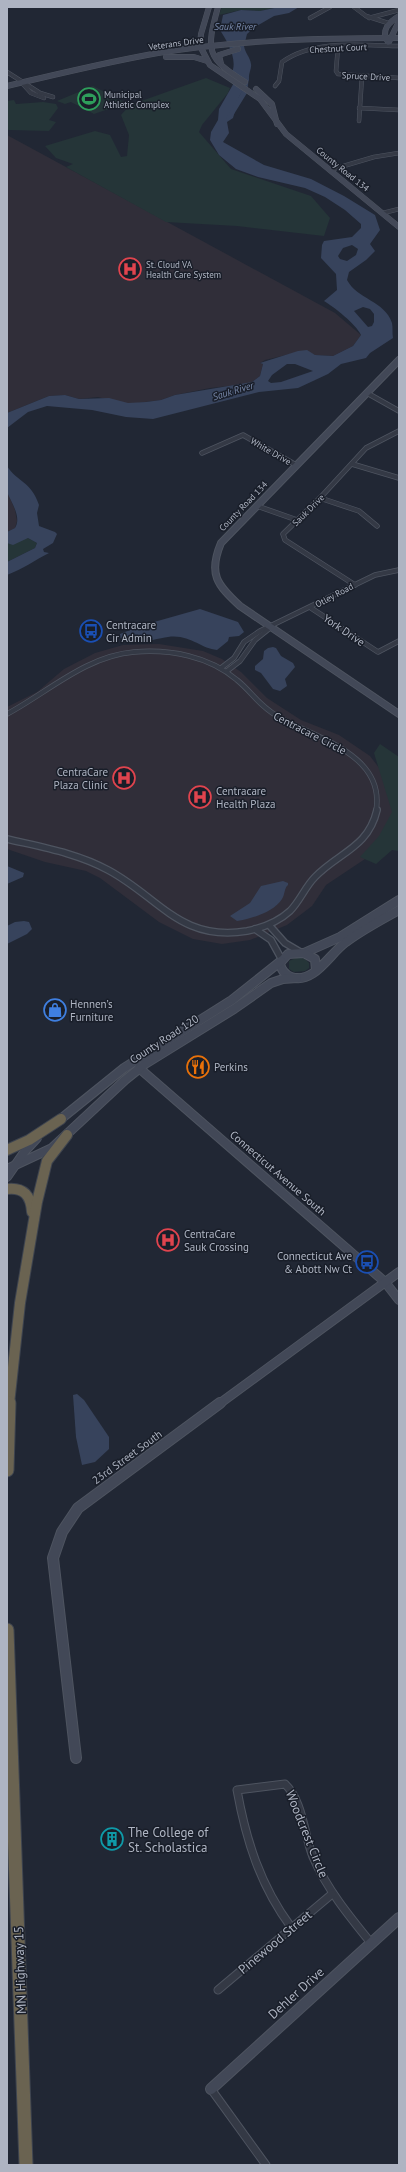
<svg xmlns="http://www.w3.org/2000/svg" width="406" height="2172" viewBox="0 0 406 2172" font-family="'PT Sans',sans-serif">
  <style>
    .medical { fill: #302e39 }
    .green { fill: #253538 }
    .water { fill: #37435c; fill-rule: evenodd }
    .lines { fill: none; stroke-linecap: round; stroke-linejoin: round }
    .river { fill: #37435c; fill-rule: evenodd }
    .street-far3-casing { stroke: #4e5460; stroke-width: 4.5 }
    .street-far2-casing { stroke: #4e5460; stroke-width: 5.5 }
    .street-far1-casing { stroke: #4e5460; stroke-width: 8 }
    .street-casing { stroke: #4e5460; stroke-width: 9 }
    .secondary-far3-casing { stroke: #4e5460; stroke-width: 6 }
    .secondary-far2-casing { stroke: #4e5460; stroke-width: 8 }
    .secondary-far1-casing { stroke: #4e5460; stroke-width: 10 }
    .secondary-casing { stroke: #4e5460; stroke-width: 12 }
    .highway-far1-casing { stroke: #3e444f; stroke-width: 12 }
    .highway-casing { stroke: #3e444f; stroke-width: 15 }
    .street-far3 { stroke: #343945; stroke-width: 3.5 }
    .street-far2 { stroke: #343945; stroke-width: 4 }
    .street-far1 { stroke: #343945; stroke-width: 5.5 }
    .street { stroke: #343945; stroke-width: 7 }
    .secondary-far3 { stroke: #424857; stroke-width: 5 }
    .secondary-far2 { stroke: #424857; stroke-width: 6 }
    .secondary-far1 { stroke: #424857; stroke-width: 8 }
    .secondary { stroke: #424857; stroke-width: 10 }
    .highway-far1 { stroke: #6a6351; stroke-width: 10 }
    .highway { stroke: #6a6351; stroke-width: 13 }
    .labels { text-anchor: middle; dominant-baseline: central; stroke-width: 3; stroke-linejoin: round; paint-order: stroke }
    .far-street-label { font-size: 9px; fill: #aeb4c2; stroke: #191e29 }
    .far-poi-label { font-size: 9px; fill: #aeb4c2; stroke: #191e29; text-anchor: start }
    .far-water-label { font-size: 10px; font-style: italic; fill: #7888a9; stroke: #191e29 }
    .poi-label { font-size: 11px; fill: #aeb4c2; stroke: #191e29; text-anchor: start }
    .street-label { font-size: 11px; fill: #aeb4c2; stroke: #191e29 }
    .near-poi-label { font-size: 13px; fill: #aeb4c2; stroke: #191e29; text-anchor: start }
    .near-street-label { font-size: 13px; fill: #aeb4c2; stroke: #191e29 }
  </style>
  <rect width="100%" height="100%" fill="#212734"/>
  <!-- medical -->
  <g class="medical">
    <path d="M7,135L335,313L361,335L353,346L333,356L315,355L303,351L265,360L260,363L263,364L260,376L252,382L238,385L210,388L175,395L161,400L137,403H122L98,397L79,399L65,395L49,396L7,413Z"/>
    <path d="M7,491L15,510L17,521L15,528L7,532Z"/>
    <path d="M159,644L203,651L222,659L241,672L267,698L301,720L339,735L370,756L389,781L399,813L368,857L326,885L312,906L287,925L250,940L222,944L193,939L159,922L100,878L86,871L45,862L7,849V707L37,692L64,669L95,653L123,645Z"/>
  </g>
  <!-- green -->
  <g class="green">
    <path d="M222,7H279L260,11L241,10L219,15Z"/>
    <path d="M206,78L230,88L228,93L202,125L199,132L231,169L311,196L330,218L324,236L237,226L166,222L66,167L73,164L56,158L45,146L95,131L110,135L121,157L127,156L129,135L121,115L130,105Z"/>
    <path d="M93,86L126,103L94,114L71,102L65,104L57,101Z"/>
    <path d="M14,100L16,104L43,102L56,104L58,108L49,120L56,122L49,131L9,130L7,129V101Z"/>
    <path d="M28,538L37,543L35,548L7,562V543Z"/>
    <path d="M380,744L399,757V851L392,850L376,864L360,857L379,836L392,812L374,753Z"/>
    <path d="M298,957L305,959L309,963V968L305,971L294,972L289,969V961Z"/>
  </g>
  <!-- water -->
  <g class="water">
    <path d="M279,7H299L289,13L274,16L255,27L247,34L244,46C245,53 250,57 251,64C252,68 248,74 249,80L239,97L233,118L227,122L229,133L223,142L264,165L311,179L344,196L375,215L380,230L370,244L375,251L366,260L349,272L347,280C357,299 385,301 392,323C393,328 392,333 393,338L370,353L366,358L341,364L328,374L298,388L259,392L153,419L126,417L92,410L47,406L28,412L7,428V413L49,396L65,395L79,399L109,398L128,403L146,402L161,400L175,395L252,382L260,376L263,364L260,363L298,351L307,350L315,355L333,356L353,346L361,335C356,324 334,307 324,301L337,290L336,274L321,258L322,245L324,241L352,237L361,228V224L345,210L325,197L305,188L258,177L236,169L219,155L210,140L211,132L218,120L219,109L235,81L231,74C239,61 227,41 220,30L223,15L241,10L260,11ZM352,245L358,249L356,255L347,261L340,259L338,256L343,248ZM363,307L370,309L374,314V322L372,326L368,327L354,311ZM287,364H295L313,371L281,382L271,383L268,381L272,375Z"/>
    <path d="M7,466C17,482 31,481 39,505L37,513L39,526L55,532L57,534L53,543L43,549L44,552L49,553C35,560 23,569 7,575V562L35,548L37,543L28,538L13,545L7,543V532L15,528C22,517 11,502 7,492C5,485 7,474 7,466Z"/>
    <path d="M200,609L238,622L244,632L239,636L229,637L228,641L217,650C201,649 190,634 168,637C156,638 129,649 120,637V634L140,626Z"/>
    <path d="M273,647L276,648L281,656L293,663L295,667L285,679L287,686L280,691L273,689L261,673L255,670V666L263,659L264,651L268,648Z"/>
    <path d="M7,866L24,873L23,877L7,884Z"/>
    <path d="M283,881L288,883V885C284,888 285,895 282,899C274,912 251,919 237,921L230,916L250,903L261,886Z"/>
    <path d="M24,921L29,922L32,929L27,934L7,944V926L15,922Z"/>
    <path d="M77,1394L84,1400L109,1437V1449L95,1462L82,1465L76,1437L73,1395Z"/>
  </g>
  <g class="lines">
    <!-- river -->
    <path class="river" d="M246,75L249,77L247,93L231,119H227L226,118L241,93L243,77Z"/>
    <!-- street-far3 casing -->
    <g class="street-far3-casing">
      <g id="street-far3">
        <path d="M354,7L366,16L388,23"/>
        <path d="M310,18L330,7"/>
        <path d="M369,18L399,10"/>
        <path d="M338,47L336,71L338,74L399,78"/>
        <path d="M7,72L40,93L53,97"/>
        <path d="M22,83L31,93L44,98"/>
        <path d="M275,86L279,81L282,62C314,39 362,45 399,46"/>
        <path d="M359,108L399,110"/>
        <path d="M359,121L362,76"/>
        <path d="M330,170L374,157L399,153"/>
        <path d="M383,213L399,209"/>
      </g>
    </g>
    <!-- street-far2 casing -->
    <g class="street-far2-casing">
      <g id="street-far2">
        <path d="M367,393L399,411"/>
        <path d="M202,453L243,435L296,465"/>
        <path d="M352,464L399,478"/>
        <path d="M320,498L359,511L377,526"/>
        <path d="M257,506L297,520"/>
        <path d="M355,585L285,540L283,534L320,498L366,448L399,431"/>
        <path d="M311,608L378,652L399,641"/>
        <path d="M221,668L234,658L244,642L260,631L375,575L399,570"/>
        <path d="M227,671L240,661L255,640L270,628"/>
        <path d="M7,714C48,692 86,656 134,652C170,649 209,656 237,680C253,693 257,704 277,716C315,738 386,754 376,811"/>
      </g>
    </g>
    <!-- street-far1 casing -->
    <g class="street-far1-casing">
      <g id="street-far1">
        <path d="M7,839C41,847 77,853 108,870C159,897 180,942 247,931C262,928 278,922 290,911C300,901 305,887 315,877C339,852 368,848 377,810"/>
        <path d="M269,925L285,943L302,953"/>
        <path d="M255,929L271,940L282,960"/>
      </g>
    </g>
    <!-- street casing -->
    <g class="street-casing">
      <g id="street">
        <path d="M291,1927C260,1885 246,1840 237,1790L285,1784C303,1801 304,1835 313,1857C327,1889 349,1916 371,1943"/>
        <path d="M218,1990L332,1894"/>
        <path d="M211,2089L266,2165"/>
      </g>
    </g>
    <!-- secondary-far3 casing -->
    <g class="secondary-far3-casing">
      <g id="secondary-far3">
        <path d="M209,7L201,34L200,46L210,65L260,99L286,134L399,227"/>
        <path d="M218,7C206,50 206,58 245,82"/>
        <path d="M388,42C380,31 389,22 399,16"/>
        <path d="M389,42L399,21"/>
        <path d="M166,57H194L207,61"/>
        <path d="M221,64L219,55L238,49"/>
        <path d="M7,86C57,74 107,62 158,53C237,40 318,38 399,38"/>
        <path d="M256,89L272,104L277,124"/>
      </g>
    </g>
    <!-- secondary-far2 casing -->
    <g class="secondary-far2-casing">
      <path id="secondary-far2" d="M399,360L221,543C208,574 217,585 240,606L399,714"/>
    </g>
    <!-- secondary-far1 casing -->
    <g class="secondary-far1-casing">
      <g id="secondary-far1">
        <path d="M304,953L340,937L399,900"/>
        <path d="M316,970L315,959L304,953L288,954L280,963C281,970 284,974 291,977C314,985 330,953 346,942C362,930 381,920 399,910"/>
        <path d="M139,1068L385,1282L399,1300"/>
        <path d="M57,1122L124,1068L232,1000L281,961"/>
        <path d="M7,1169L52,1148L125,1080L145,1064L234,1009L271,983L283,979L297,978"/>
        <path d="M7,1177L25,1151L37,1138"/>
        <path d="M219,1404L399,1272"/>
      </g>
    </g>
    <!-- secondary casing -->
    <g class="secondary-casing">
      <g id="secondary">
        <path d="M76,1758L53,1558L62,1532L78,1508L220,1403"/>
        <path d="M211,2089L399,1918"/>
      </g>
    </g>
    <!-- highway-far1 casing -->
    <g class="highway-far1-casing">
      <g id="highway-far1">
        <path d="M7,1150L29,1140L61,1119"/>
        <path d="M7,1189C24,1187 31,1196 32,1212"/>
        <path d="M9,1404L20,1303L37,1202L47,1161L67,1135"/>
      </g>
    </g>
    <!-- highway casing -->
    <g class="highway-casing">
      <g id="highway">
        <path d="M7,1470L9,1403"/>
        <path d="M7,1630L26,2165"/>
      </g>
    </g>
    <!-- street-far3 -->
    <use href="#street-far3" class="street-far3"/>
    <!-- street-far2 -->
    <use href="#street-far2" class="street-far2"/>
    <!-- street-far1 -->
    <use href="#street-far1" class="street-far1"/>
    <!-- street -->
    <use href="#street" class="street"/>
    <!-- secondary-far3 -->
    <use href="#secondary-far3" class="secondary-far3"/>
    <!-- secondary-far2 -->
    <use href="#secondary-far2" class="secondary-far2"/>
    <!-- secondary-far1 -->
    <use href="#secondary-far1" class="secondary-far1"/>
    <!-- secondary -->
    <use href="#secondary" class="secondary"/>
    <!-- highway-far1 -->
    <use href="#highway-far1" class="highway-far1"/>
    <!-- highway -->
    <use href="#highway" class="highway"/>
  </g>
  <!-- icons -->
  <defs>
    <g id="stadium-ring" transform="scale(1.15)"><circle r="9.5" fill="#191e29" stroke="#2e9e5b" stroke-width="1.5"/><path d="M0-5a6.5 5 0 1 0 0 10a6.5 5 0 1 0 0-10ZM-3.5-1.8h7v3.6h-7Z" fill="#2e9e5b"/></g>
    <g id="hospital-ring" transform="scale(1.15)"><circle r="9.5" fill="#191e29" stroke="#e0444e" stroke-width="1.5"/><path d="M-5-5h3v3.5h4V-5h3V5h-3V1.5h-4V5h-3Z" fill="#e0444e"/></g>
    <g id="bus-ring" transform="scale(1.15)"><circle r="9.5" fill="#191e29" stroke="#1a4fb4" stroke-width="1.5"/><path d="M-5-6H5V4H4V6H2V4H-2V6H-4V4H-5ZM-3.5-4V0h7V-4ZM-3.5 1.2v1.5H-2V1.2ZM2 1.2v1.5H3.5V1.2Z" fill="#1a4fb4"/></g>
    <g id="shop-ring" transform="scale(1.15)"><circle r="9.5" fill="#191e29" stroke="#3f7fe0" stroke-width="1.5"/><path d="M-5-2.5h2.3a2.7 3.5 0 0 1 5.4 0H5L5.5 6h-11ZM-1.5-2.5h3a1.5 2.3 0 0 0-3 0Z" fill="#3f7fe0"/></g>
    <g id="restaurant-ring" transform="scale(1.15)"><circle r="9.5" fill="#191e29" stroke="#e8710a" stroke-width="1.5"/><path d="M-5-6h1v4h1v-4h1v4h1v-4h1v5L-1.5 .5V6h-2V.5L-5-1ZM5-6V6H3V1.5H1.5Q1.5-4 5-6Z" fill="#e8710a"/></g>
    <g id="building-ring" transform="scale(1.15)"><circle r="9.5" fill="#191e29" stroke="#0f9aa8" stroke-width="1.5"/><path d="M-4-6H4V6H1V3H-1V6H-4ZM-2.5-4.3h1.7v1.8h-1.7ZM.8-4.3h1.7v1.8H.8ZM-2.5-1h1.7V.8h-1.7ZM.8-1h1.7V.8H.8Z" fill="#0f9aa8"/></g>
  </defs>
  <g fill-rule="evenodd">
    <use href="#stadium-ring" x="89" y="99"/>
    <use href="#hospital-ring" x="130" y="269"/>
    <use href="#bus-ring" x="91" y="631"/>
    <use href="#hospital-ring" x="124" y="778"/>
    <use href="#hospital-ring" x="200" y="797"/>
    <use href="#shop-ring" x="55" y="1010"/>
    <use href="#restaurant-ring" x="198" y="1067"/>
    <use href="#hospital-ring" x="168" y="1240"/>
    <use href="#bus-ring" x="367" y="1262"/>
    <use href="#building-ring" x="112" y="1839"/>
  </g>
  <g class="labels">
    <!-- far-street labels -->
    <g class="far-street-label">
      <text transform="translate(176 43) rotate(-8)">Veterans Drive</text>
      <text transform="translate(338 48) rotate(-3)">Chestnut Court</text>
      <text transform="translate(366 76) rotate(3)">Spruce Drive</text>
      <text transform="translate(343 169) rotate(39)">County Road 134</text>
      <text transform="translate(271 451) rotate(30)">White Drive</text>
      <text transform="translate(243 506) rotate(-46)">County Road 134</text>
      <text transform="translate(308 510) rotate(-45)">Sauk Drive</text>
      <text transform="translate(334 595) rotate(-28)">Otley Road</text>
    </g>
    <!-- far-poi labels -->
    <g class="far-poi-label">
      <text x="104" y="94">Municipal<tspan x="104" dy="10">Athletic Complex</tspan></text>
      <text x="146" y="264">St. Cloud VA<tspan x="146" dy="10">Health Care System</tspan></text>
    </g>
    <!-- far-water labels -->
    <g class="far-water-label">
      <text x="235" y="26">Sauk River</text>
      <text transform="translate(233 391) rotate(-17)">Sauk River</text>
    </g>
    <!-- poi labels -->
    <g class="poi-label">
      <text x="106" y="625">Centracare<tspan x="106" dy="13">Cir Admin</tspan></text>
      <text x="108" y="772" text-anchor="end">CentraCare<tspan x="108" dy="13">Plaza Clinic</tspan></text>
      <text x="216" y="791">Centracare<tspan x="216" dy="13">Health Plaza</tspan></text>
      <text x="70" y="1004">Hennen’s<tspan x="70" dy="13">Furniture</tspan></text>
      <text x="214" y="1067">Perkins</text>
      <text x="184" y="1234">CentraCare<tspan x="184" dy="13">Sauk Crossing</tspan></text>
      <text x="352" y="1256" text-anchor="end">Connecticut Ave<tspan x="352" dy="13">&amp; Abott Nw Ct</tspan></text>
    </g>
    <!-- street labels -->
    <g class="street-label">
      <text transform="translate(344 630) rotate(34)">York Drive</text>
      <text transform="translate(310 733) rotate(27)">Centracare Circle</text>
      <text transform="translate(164 1039) rotate(-33)">County Road 120</text>
      <text transform="translate(278 1173) rotate(41)">Connecticut Avenue South</text>
      <text transform="translate(127 1457) rotate(-36)">23rd Street South</text>
    </g>
    <!-- near-poi labels -->
    <g class="near-poi-label">
      <text x="128" y="1832">The College of<tspan x="128" dy="15">St. Scholastica</tspan></text>
    </g>
    <!-- near-street labels -->
    <g class="near-street-label">
      <text transform="translate(307 1834) rotate(68)">Woodcrest Circle</text>
      <text transform="translate(275 1942) rotate(-40)">Pinewood Street</text>
      <text transform="translate(20 1970) rotate(-92)">MN Highway 15</text>
      <text transform="translate(296 1993) rotate(-42)">Dehler Drive</text>
    </g>
  </g>
  <!-- border -->
  <rect width="406" height="2172" fill="none" stroke="#aeb4c2" stroke-width="16"/>
</svg>
